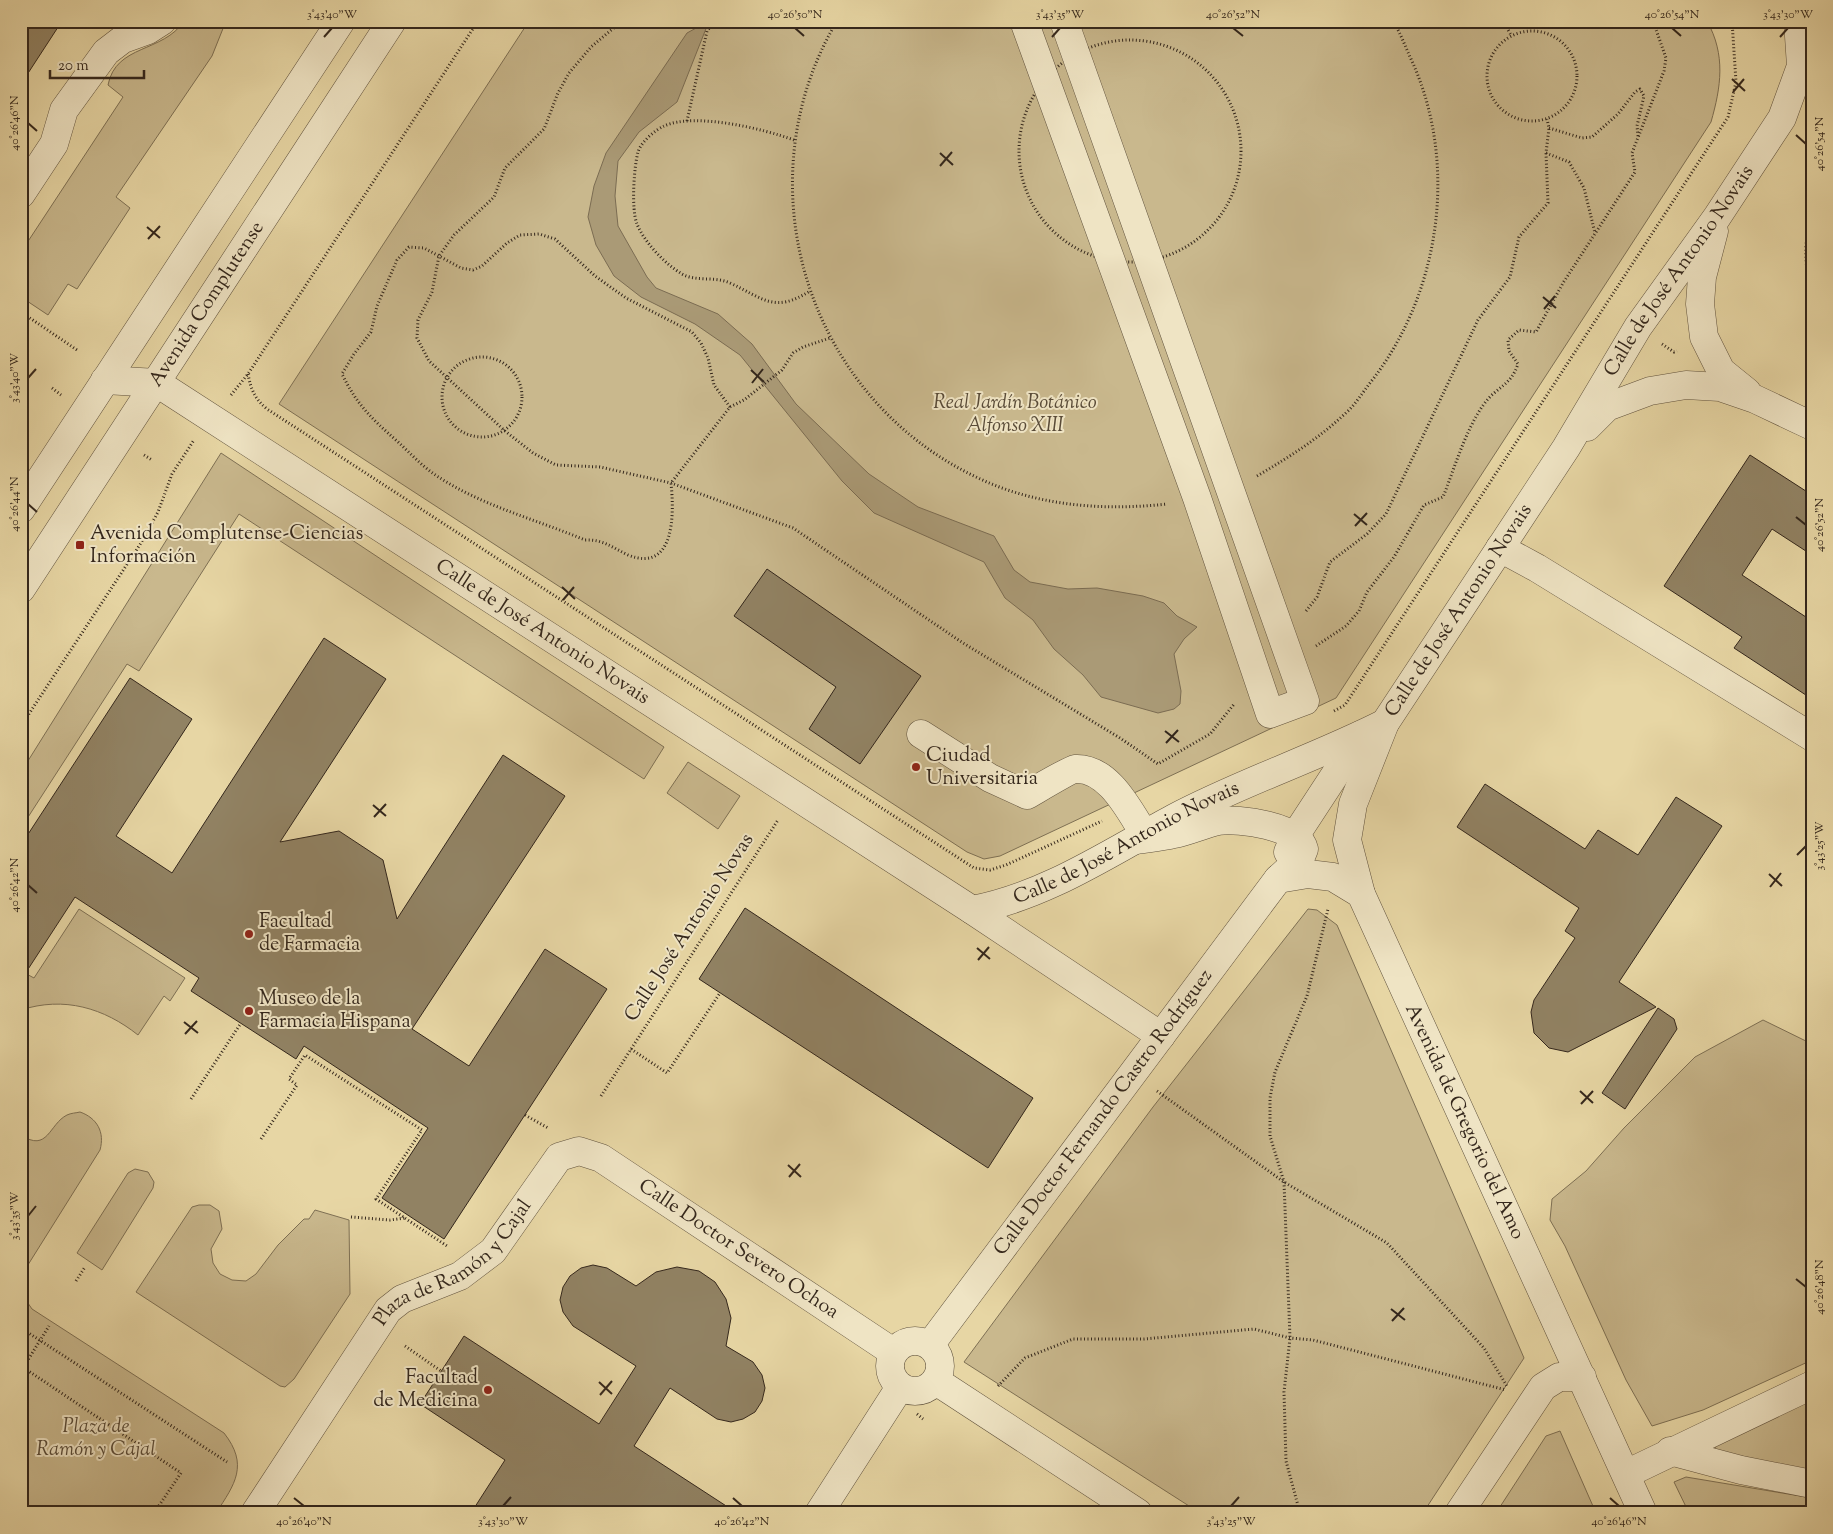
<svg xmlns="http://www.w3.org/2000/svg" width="1833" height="1534" viewBox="0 0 1833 1534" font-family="'Sorts Mill Goudy',serif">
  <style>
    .green { fill: #c9b88d; stroke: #7e7054 }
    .water { fill: #aa9a76; stroke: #7b6c52 }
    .building { fill: #918263; stroke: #34271c }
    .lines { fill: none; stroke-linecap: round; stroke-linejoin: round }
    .minor-casing { stroke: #61533e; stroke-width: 29 }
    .path { stroke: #34271c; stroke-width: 3; stroke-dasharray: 1 2.5; stroke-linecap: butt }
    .minor { stroke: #efe4c4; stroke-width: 28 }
    .ticks { fill: none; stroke: #34271c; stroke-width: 2 }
    .poi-dot { fill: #8f2418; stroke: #efe4c4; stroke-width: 2 }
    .labels { text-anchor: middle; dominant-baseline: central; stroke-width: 4; stroke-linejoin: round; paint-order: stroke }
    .street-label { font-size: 20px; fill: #34271c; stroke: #efe4c4 }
    .park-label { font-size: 20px; font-style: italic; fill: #594b38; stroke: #efe4c4 }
    .poi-label { font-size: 20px; fill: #34271c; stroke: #efe4c4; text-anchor: start }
    .neatline { fill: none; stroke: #34271c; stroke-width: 2 }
    .ticks-label { font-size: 12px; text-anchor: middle; fill: #34271c }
  </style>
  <rect width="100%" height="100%" fill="#e7d6a4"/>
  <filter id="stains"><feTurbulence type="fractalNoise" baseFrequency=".004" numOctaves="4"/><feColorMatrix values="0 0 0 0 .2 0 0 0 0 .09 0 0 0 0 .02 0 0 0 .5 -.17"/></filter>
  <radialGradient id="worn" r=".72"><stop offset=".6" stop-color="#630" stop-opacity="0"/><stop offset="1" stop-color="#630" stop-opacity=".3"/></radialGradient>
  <!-- green -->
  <g class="green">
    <path d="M184,21H226L212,56L116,197L130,208L77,289L68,284L48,315L21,297V252L123,97L108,85C116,44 163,53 184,21Z"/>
    <path d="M529,21H1707C1726,55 1721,87 1711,122L1336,698L1000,856L984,859L967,852L279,404Z"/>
    <path d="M221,453L664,747L644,779L239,514L139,671L127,664L21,828V772Z"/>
    <path d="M688,762L740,796L718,829L667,793Z"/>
    <path d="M79,909L185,978L170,1001L164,996L138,1035C104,1008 64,996 21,1010V971L34,978Z"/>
    <path d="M1308,909L1317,910L1337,925L1524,1358L1423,1513H1200L964,1362L1153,1107Z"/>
    <path d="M1763,1020L1812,1044V1360L1703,1410L1652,1426L1626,1380L1565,1246L1550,1220L1552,1199L1586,1171L1624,1128L1695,1057Z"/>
    <path d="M80,1112C97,1118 105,1132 100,1150L21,1276V1135C48,1153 49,1124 67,1115C71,1113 76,1113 80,1112Z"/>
    <path d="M135,1169L148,1172L154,1182L153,1188L102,1270L77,1253L128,1173Z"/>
    <path d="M199,1205H210L219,1211L222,1229L211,1249L213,1263L220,1274L232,1280L246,1281L256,1274L278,1245L304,1219H309L315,1210L349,1220L350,1294L294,1379L285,1387L280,1386L136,1292L192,1207Z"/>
    <path d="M21,1293L32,1309L224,1433C249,1465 235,1484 216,1513H21Z"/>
    <path d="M1812,1394V1471L1715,1451L1716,1436Z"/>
    <path d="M1560,1431L1596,1513H1496L1546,1436Z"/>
    <path d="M1686,1477L1812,1498V1513H1689L1674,1482Z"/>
  </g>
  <!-- water -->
  <path class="water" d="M709,21L677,102L639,132L618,161L615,196L618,226L647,277L656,288L718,314L752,344L796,404L869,474L918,507L994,536L1014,570L1030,582L1068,589L1097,588L1143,596L1164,603L1177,616L1197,627L1184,639L1174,654L1181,691L1180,704L1174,709L1158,713L1101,697L1083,675L1054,649L1033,620L1005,598L984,562L874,513L842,481L740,355L695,324L641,297L614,276L596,245L588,217L594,186L606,153L687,33Z"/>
  <!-- building -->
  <g class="building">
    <path d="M21,21H62L21,84Z"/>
    <path d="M1750,455L1812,495V555L1772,529L1742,575L1812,621V699L1734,648L1742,637L1664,586Z"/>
    <path d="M767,569L921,676L860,764L809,729L836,687L734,616Z"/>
    <path d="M324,638L386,679L280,842L339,831L383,860L397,919L503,755L565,796L412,1029L469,1066L545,949L607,989L444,1239L382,1198L428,1128L304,1046L296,1059L191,991L199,978L75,897L21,980V845L130,678L192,719L116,836L172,873Z"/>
    <path d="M1485,784L1585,849L1598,830L1638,855L1676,797L1722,826L1619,982L1656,1007L1568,1052L1549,1048L1534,1033L1531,1012L1534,1000L1575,938L1565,931L1579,908L1457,827Z"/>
    <path d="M745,908L1033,1098L988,1168L699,979Z"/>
    <path d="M1658,1008L1674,1019L1677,1029L1625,1109L1602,1093Z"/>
    <path d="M593,1265L607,1268L636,1286L656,1272L677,1267L699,1271L715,1282L726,1299L731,1318L726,1346L753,1362L762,1375L765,1388L762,1401L755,1412L743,1419L731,1422L717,1419L670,1388L634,1446L737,1513H471L505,1460L420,1404L464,1336L599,1424L636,1366L573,1326L563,1312L560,1300L563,1287L570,1276L581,1268Z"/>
  </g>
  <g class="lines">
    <!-- minor casing -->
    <g class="minor-casing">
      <g id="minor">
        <path d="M1024,21L1197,498L1270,714L1305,701L1064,21"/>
        <path d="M21,194L54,144L64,110L106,52L123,39L148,30L162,21"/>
        <path d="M1714,231L1702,277L1700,304L1704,337L1721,371L1747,392"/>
        <path id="s1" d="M105,380L157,383L972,910L1161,1036"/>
        <path d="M1587,427L1607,407L1650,391L1686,385L1720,387L1755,399L1812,426"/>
        <path d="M21,509L341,21"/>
        <path d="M1500,548L1537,568L1812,737"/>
        <path id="s2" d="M21,589L392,21"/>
        <path d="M921,734L990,778L1027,795C1036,790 1069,770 1075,769C1109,767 1130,812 1145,835"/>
        <path d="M1288,852L1295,836L1361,735"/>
        <path d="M1278,879L1308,874L1333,877L1361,894"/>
        <path id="s3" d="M972,910C1046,896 1109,853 1174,818C1242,782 1316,758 1385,723"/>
        <circle cx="915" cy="1366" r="25"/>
        <path id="s4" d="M930,1345L1278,879L1300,859L1304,849C1299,826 1239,818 1218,821C1204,824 1189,831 1174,834C1162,837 1149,838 1136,840"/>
        <path d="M936,1381L1138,1513"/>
        <path d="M1670,1451L1741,1470L1812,1484"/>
        <path d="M1626,1474L1812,1385"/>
        <path id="s5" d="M255,1513L388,1310L402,1299L460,1276L493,1251L559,1157L579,1151L601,1158L893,1352"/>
        <path d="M819,1513L900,1387"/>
        <path d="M1459,1513L1543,1387L1559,1377H1582"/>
        <path id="s6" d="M1643,1513L1361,894L1347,840L1353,804L1385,723L1566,448L1638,327L1717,217L1782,118L1801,66L1798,21"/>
      </g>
    </g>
    <!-- path -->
    <g class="path">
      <path d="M622,21L591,47L569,73L558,93L544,129L505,168L494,197L454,235L439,256L432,292L418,320L417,338L429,361L505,431L533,453L556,465L600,467L671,483L793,528L963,643L1120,738L1158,764L1210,734L1235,703"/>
      <path d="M837,21C741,182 806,396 976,477C1036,506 1102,511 1167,504"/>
      <path d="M1503,21L1511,35"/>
      <circle cx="1532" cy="76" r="45"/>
      <circle cx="1130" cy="151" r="111"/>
      <path d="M687,121L707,31L715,21"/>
      <path d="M1549,128L1582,138L1592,137L1618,114L1635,92L1640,89L1644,96L1637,126L1638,136"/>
      <path d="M794,140C764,129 695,112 664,126C655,130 641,142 638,152C634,167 631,209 637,224C644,242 665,264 682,274C696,282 715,276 730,283C763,298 774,314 810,291"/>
      <path d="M1546,153L1569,162L1584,188L1595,233"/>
      <path d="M1812,219C1802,240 1806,274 1812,296"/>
      <path d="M21,312L77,350"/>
      <path d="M1662,344L1674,352L1677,351"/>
      <circle cx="482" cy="397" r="40"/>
      <path d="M248,374C251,390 255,399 267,409L974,868L990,870L1006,865L1102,821"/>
      <path d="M52,388L61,395"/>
      <path d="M231,395L248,374L478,21"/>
      <path d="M730,407L714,385L708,358L701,343L692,332L626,298L595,276L555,239L539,234L520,235L507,243L482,266L473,270L461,268L424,248L409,247L397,260L377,306L371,332L354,354L342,374C357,405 372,419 397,441C409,452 421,465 434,474C479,505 535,519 585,540C603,539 613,548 628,555C676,574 674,511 671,483L730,407L744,400L782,370L793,353L803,347L830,338"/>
      <path d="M144,455L152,460"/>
      <path d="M1257,476C1291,456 1321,437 1349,410C1357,402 1363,392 1370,383C1441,293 1459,163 1411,59C1405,46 1400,32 1393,21"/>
      <path d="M1306,611L1317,597L1330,562L1367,534L1386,514L1478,320L1510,277L1519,237L1548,203L1546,153L1549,128L1547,119"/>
      <path d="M1316,646L1346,626L1359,611L1367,592L1394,557L1424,505L1443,497C1455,467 1465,431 1484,404C1497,386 1510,387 1518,364L1509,351L1508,340L1519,330L1536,332L1563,283L1635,172L1632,153L1664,71L1666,58L1653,21"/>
      <path d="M1334,711L1345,705L1728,117L1736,82L1732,21"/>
      <path d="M21,726L141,543L158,512L172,474L194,440"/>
      <path d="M631,1049L667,1073L720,993"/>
      <path d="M1157,1091L1284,1182L1387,1243L1484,1348L1508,1388"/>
      <path d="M601,1096L778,820"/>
      <path d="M191,1099L241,1023"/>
      <path d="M525,1115L548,1128"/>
      <path d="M261,1139L297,1085L289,1079L305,1055L422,1130L376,1199L447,1246"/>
      <path d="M351,1217L390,1220L405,1218"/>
      <path d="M21,1256L22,1257"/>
      <path d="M76,1281L85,1267"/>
      <path d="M21,1328L227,1462"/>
      <path d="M405,1346L441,1371"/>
      <path d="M21,1366L181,1473L154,1513"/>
      <path d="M21,1371L49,1326"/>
      <path d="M998,1386L1025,1358L1073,1339H1144L1254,1329L1290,1338L1313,1340L1506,1390"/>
      <path d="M917,1414L923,1419"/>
      <path d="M1300,1513L1286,1461L1284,1392L1290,1338L1284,1182L1270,1136V1098L1275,1072L1307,996L1328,909"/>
    </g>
    <!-- minor -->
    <use href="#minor" class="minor"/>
  </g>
  <!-- ticks -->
  <path class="ticks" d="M795,28L804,36M1233,28L1243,36M1672,28L1681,36M324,37L332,28M1052,37L1060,28M1780,37L1788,28M1732,79L1745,91M1733,92L1744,79M28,123L37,131M1796,135L1806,144M940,153L953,165M940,166L952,152M147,227L160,238M148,239L160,226M1543,297L1556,308M1544,309L1555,296M751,370L764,382M28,378L36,369M752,383L763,369M28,504L37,512M1354,514L1367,525M1796,517L1806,525M1355,526L1367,513M562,587L575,599M563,600L574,587M1165,731L1179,742M1166,743L1178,730M373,805L386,816M374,817L386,804M1797,855L1806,846M1769,874L1782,886M28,885L37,893M1770,887L1781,873M977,948L990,959M978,960L989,947M184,1022L198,1033M185,1034L197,1021M1580,1091L1593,1103M1581,1104L1593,1091M788,1165L801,1177M789,1177L800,1164M28,1216L36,1206M1796,1279L1806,1287M1391,1309L1405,1320M1392,1321L1404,1308M599,1382L612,1394M600,1395L612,1381M294,1498L304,1506M733,1498L742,1506M1610,1498L1619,1506M503,1506L511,1497M1231,1506L1239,1497"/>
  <!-- markers -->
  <g class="poi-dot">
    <rect x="75" y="540" width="10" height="10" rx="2.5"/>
    <circle cx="916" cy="767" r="5"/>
    <circle cx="249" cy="934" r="5"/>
    <circle cx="249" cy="1011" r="5"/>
    <circle cx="488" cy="1390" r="5"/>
  </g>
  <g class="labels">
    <!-- street labels -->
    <g class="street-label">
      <text stroke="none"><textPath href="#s6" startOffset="1399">Calle de José Antonio Novais</textPath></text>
      <text stroke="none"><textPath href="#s2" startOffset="340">Avenida Complutense</textPath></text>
      <text stroke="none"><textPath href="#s6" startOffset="994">Calle de José Antonio Novais</textPath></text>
      <text stroke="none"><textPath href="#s1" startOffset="511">Calle de José Antonio Novais</textPath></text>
      <text stroke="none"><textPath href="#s3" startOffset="169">Calle de José Antonio Novais</textPath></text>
      <text transform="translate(690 928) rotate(-57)">Calle José Antonio Novas</text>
      <text stroke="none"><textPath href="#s4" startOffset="290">Calle Doctor Fernando Castro Rodríguez</textPath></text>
      <text transform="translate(1464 1122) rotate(65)">Avenida de Gregorio del Amo</text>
      <text stroke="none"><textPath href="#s5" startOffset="688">Calle Doctor Severo Ochoa</textPath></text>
      <text stroke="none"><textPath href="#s5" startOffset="325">Plaza de Ramón y Cajal</textPath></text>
    </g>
    <!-- park labels -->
    <g class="park-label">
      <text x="1015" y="403">Real Jardín Botánico<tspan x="1015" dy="23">Alfonso XIII</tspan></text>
      <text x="96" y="1427">Plaza de<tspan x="96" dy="23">Ramón y Cajal</tspan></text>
    </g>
    <!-- poi labels -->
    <g class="poi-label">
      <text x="90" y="534">Avenida Complutense-Ciencias<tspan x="90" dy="23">Información</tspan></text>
      <text x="926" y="756">Ciudad<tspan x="926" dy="23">Universitaria</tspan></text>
      <text x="259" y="922">Facultad<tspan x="259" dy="23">de Farmacia</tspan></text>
      <text x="259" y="999">Museo de la<tspan x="259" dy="23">Farmacia Hispana</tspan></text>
      <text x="478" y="1378" text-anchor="end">Facultad<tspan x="478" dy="23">de Medicina</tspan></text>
    </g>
  </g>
  <!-- margin -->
  <rect width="1833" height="1534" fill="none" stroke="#e7d6a4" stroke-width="55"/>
  <!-- scale -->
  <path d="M50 70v8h94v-8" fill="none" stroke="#34271c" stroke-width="2.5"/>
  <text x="58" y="70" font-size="15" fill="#34271c" stroke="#efe4c4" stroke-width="4" paint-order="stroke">20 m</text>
  <rect x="28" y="28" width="1778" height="1478" class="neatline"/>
  <g class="ticks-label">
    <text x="332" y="18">3°43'40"W</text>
    <text x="795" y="18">40°26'50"N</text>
    <text x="1060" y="18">3°43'35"W</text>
    <text x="1233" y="18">40°26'52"N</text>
    <text x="1672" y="18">40°26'54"N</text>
    <text x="1788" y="18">3°43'30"W</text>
    <text transform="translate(14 123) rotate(-90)" y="4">40°26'46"N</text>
    <text transform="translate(1819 144) rotate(-90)" y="4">40°26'54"N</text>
    <text transform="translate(14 378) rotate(-90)" y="4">3°43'40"W</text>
    <text transform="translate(14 504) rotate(-90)" y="4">40°26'44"N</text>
    <text transform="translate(1819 525) rotate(-90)" y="4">40°26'52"N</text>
    <text transform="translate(1819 846) rotate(-90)" y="4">3°43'25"W</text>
    <text transform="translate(14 885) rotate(-90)" y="4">40°26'42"N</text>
    <text transform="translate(14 1216) rotate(-90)" y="4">3°43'35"W</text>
    <text transform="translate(1819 1287) rotate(-90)" y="4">40°26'48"N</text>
    <text x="304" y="1525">40°26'40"N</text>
    <text x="503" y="1525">3°43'30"W</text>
    <text x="742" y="1525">40°26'42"N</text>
    <text x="1231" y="1525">3°43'25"W</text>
    <text x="1619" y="1525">40°26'46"N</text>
  </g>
  <rect width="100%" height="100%" filter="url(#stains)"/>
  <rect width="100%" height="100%" fill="url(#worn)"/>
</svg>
